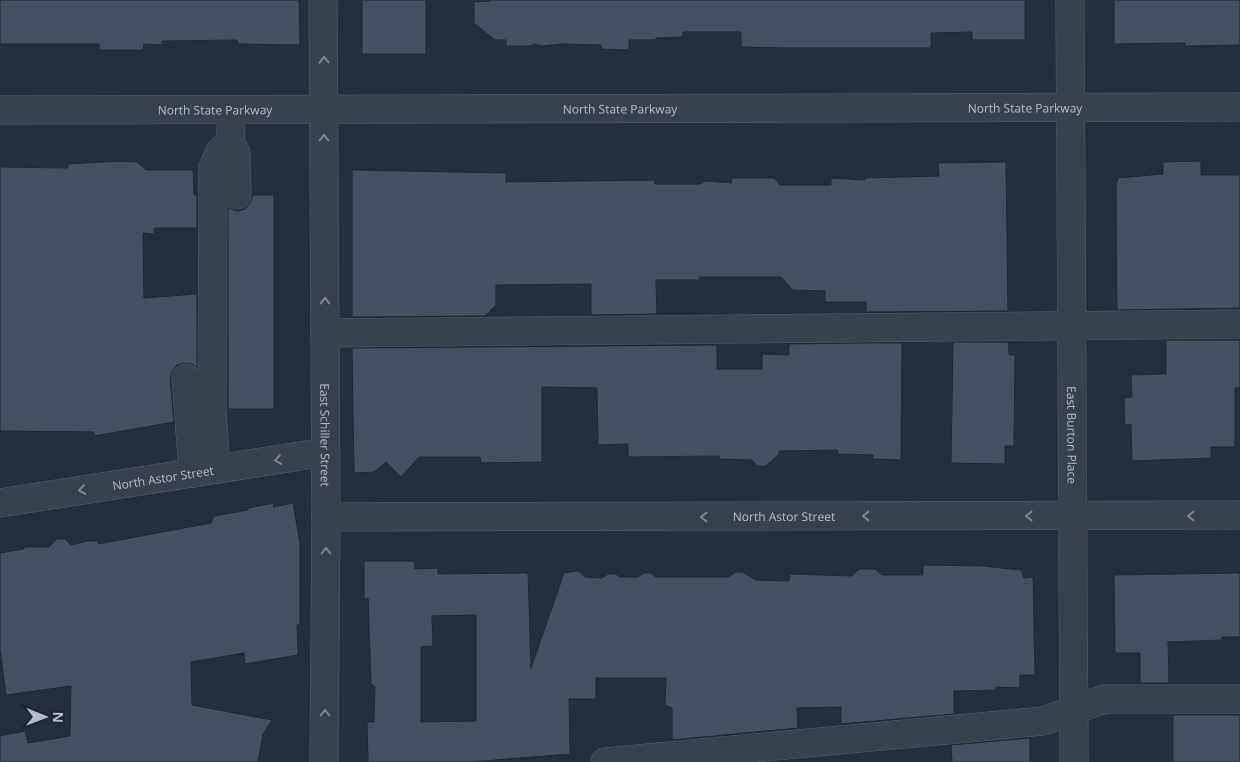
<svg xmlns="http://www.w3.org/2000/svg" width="1240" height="762" viewBox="0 0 1240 762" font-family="'Open Sans',sans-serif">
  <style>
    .building { fill: #455162; stroke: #1f2835; fill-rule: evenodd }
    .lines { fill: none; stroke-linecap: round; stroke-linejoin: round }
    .minor-casing { stroke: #565f6c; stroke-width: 29 }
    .minor { stroke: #38414e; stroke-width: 28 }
    .oneway { stroke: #7c8592 }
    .labels { text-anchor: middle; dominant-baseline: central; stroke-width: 5; stroke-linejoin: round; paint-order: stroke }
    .street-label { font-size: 12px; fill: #b4bcc9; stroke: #1d2633 }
  </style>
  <rect width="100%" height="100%" fill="#242f3e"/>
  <!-- building -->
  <g class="building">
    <path d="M0,0H299L300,45L238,44L237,40L162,41V45L144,44L143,50H99V44H0Z"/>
    <rect x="362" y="0" width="64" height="54"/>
    <path d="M490,0H1025V40H972V32L931,33V48H783L741,47V32H683V37L656,38V40H629V50L601,49V45L561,44L542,46L534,44L531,46H506V40H495L474,23V2L490,1Z"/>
    <path d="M1114,0H1240V45L1185,46V43L1114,44Z"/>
    <path d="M120,161L137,162L146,170H193L194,195H197V228H154V234L143,233L144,298L197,294V367L192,364L184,363L177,365L172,372L170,379L174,422L94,436V432L0,431V167L68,168V164Z"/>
    <path d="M1201,161V175H1240V308L1117,310L1116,186L1118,178L1163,174V162Z"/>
    <path d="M1006,162L1008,311L866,312V302H825V291L793,290L781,277H699V280H656L657,314L591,315V284L496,285V305L485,316L352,317V170L506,173V182L655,180V184H700L706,181L732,183L731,178H774L780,185H831V178L865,180V178L939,176L938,163Z"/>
    <path d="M253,195H274V409H228V208L237,211L245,209L250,203Z"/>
    <path d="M1166,340H1240V388H1235V447H1211V458L1132,461L1131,424L1125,425L1124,398L1132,397L1131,375L1166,374Z"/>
    <path d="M953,342H1008L1009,355H1015L1014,446H1005V464L951,463Z"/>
    <path d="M866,343H902L901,460L873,459V455L838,454V450L779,451V454L766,466H757L752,460L719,459V456L628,457V444L598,445L597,388L542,387V462L481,463L480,457H419L401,477L386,462L374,472L354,473L352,348L717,345V369H762V354L789,355V344Z"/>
    <path d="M274,503L273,507L293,503L300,543V625H297L298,655L245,664L244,653L191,662L192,705L272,720L263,734L258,762H0V736L25,731L28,743L70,736L71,686L6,695L0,649V553L24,549V547H49L57,539H65L71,545L87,541H98V544L211,523L214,516L248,510V508Z"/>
    <path d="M364,561H414L415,569L438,568V574L528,573L531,668L564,573L578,571L585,577L602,578L608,574H616L620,577H638L644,573H651L656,577H728L736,572H742L756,580L789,581L790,574L852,576L859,569H875L882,575H923V565L982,566L1021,570L1024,578L1033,577L1035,675H1020V688L996,687V690L954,691V714L841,724V707L797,708L798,728L672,740V708L665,705L666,678H596V699H569L570,754L471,762H368L367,722H374L375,687L371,684L368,598L364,599ZM476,615V721L421,722V647L433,646L432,616Z"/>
    <path d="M1240,573V637H1222V640L1168,642L1169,683H1140V653H1115L1114,575Z"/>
    <rect x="1173" y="715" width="67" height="47"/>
    <path d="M1030,738V762H952L951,745Z"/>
  </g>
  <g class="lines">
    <!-- minor casing -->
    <g class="minor-casing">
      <g id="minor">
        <path id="s1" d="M323,0L326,517L324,762"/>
        <path id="s2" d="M1070,0L1074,762"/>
        <path id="s3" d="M0,110L1240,107"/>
        <path d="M231,128L230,142L236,153L237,195"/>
        <path d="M325,333L1240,324"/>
        <path d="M186,378L193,473"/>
        <path d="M216,469L212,412L213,167L220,151L230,142"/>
        <path id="s4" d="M0,503L326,452"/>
        <path id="s5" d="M326,517L1240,515"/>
        <path d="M605,762L1043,721L1105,699H1240"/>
      </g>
    </g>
    <!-- minor -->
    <use href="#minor" class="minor"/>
  </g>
  <!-- one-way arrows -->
  <defs><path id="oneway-chevron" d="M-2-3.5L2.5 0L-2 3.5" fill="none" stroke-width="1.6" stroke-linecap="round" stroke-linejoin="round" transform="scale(1.25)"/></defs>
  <g class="oneway">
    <use href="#oneway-chevron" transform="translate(324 60) rotate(-91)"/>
    <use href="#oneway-chevron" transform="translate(324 138) rotate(-90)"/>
    <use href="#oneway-chevron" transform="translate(325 301) rotate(-90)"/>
    <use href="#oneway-chevron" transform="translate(278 460) rotate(171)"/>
    <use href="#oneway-chevron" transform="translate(82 490) rotate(171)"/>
    <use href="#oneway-chevron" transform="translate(866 516) rotate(180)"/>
    <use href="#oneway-chevron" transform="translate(1029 516) rotate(180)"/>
    <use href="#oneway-chevron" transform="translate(1191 516) rotate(180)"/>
    <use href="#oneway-chevron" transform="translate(704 517) rotate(180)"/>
    <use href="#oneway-chevron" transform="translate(326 551) rotate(-90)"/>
    <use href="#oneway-chevron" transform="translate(325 713) rotate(-90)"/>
  </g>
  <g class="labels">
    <!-- street labels -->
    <g class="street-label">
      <text stroke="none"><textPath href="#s3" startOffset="1025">North State Parkway</textPath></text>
      <text stroke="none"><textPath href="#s3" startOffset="620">North State Parkway</textPath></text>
      <text stroke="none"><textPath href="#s3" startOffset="215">North State Parkway</textPath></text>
      <text stroke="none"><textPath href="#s2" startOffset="435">East Burton Place</textPath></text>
      <text stroke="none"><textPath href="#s1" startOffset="435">East Schiller Street</textPath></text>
      <text stroke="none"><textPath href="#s4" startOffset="165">North Astor Street</textPath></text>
      <text stroke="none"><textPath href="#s5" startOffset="458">North Astor Street</textPath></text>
    </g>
  </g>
  <!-- north arrow -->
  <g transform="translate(45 717) rotate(91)" stroke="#1d2633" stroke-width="4" paint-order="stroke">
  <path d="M0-4L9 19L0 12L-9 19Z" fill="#b4bcc9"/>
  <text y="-8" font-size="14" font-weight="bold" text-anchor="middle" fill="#b4bcc9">N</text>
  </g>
</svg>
